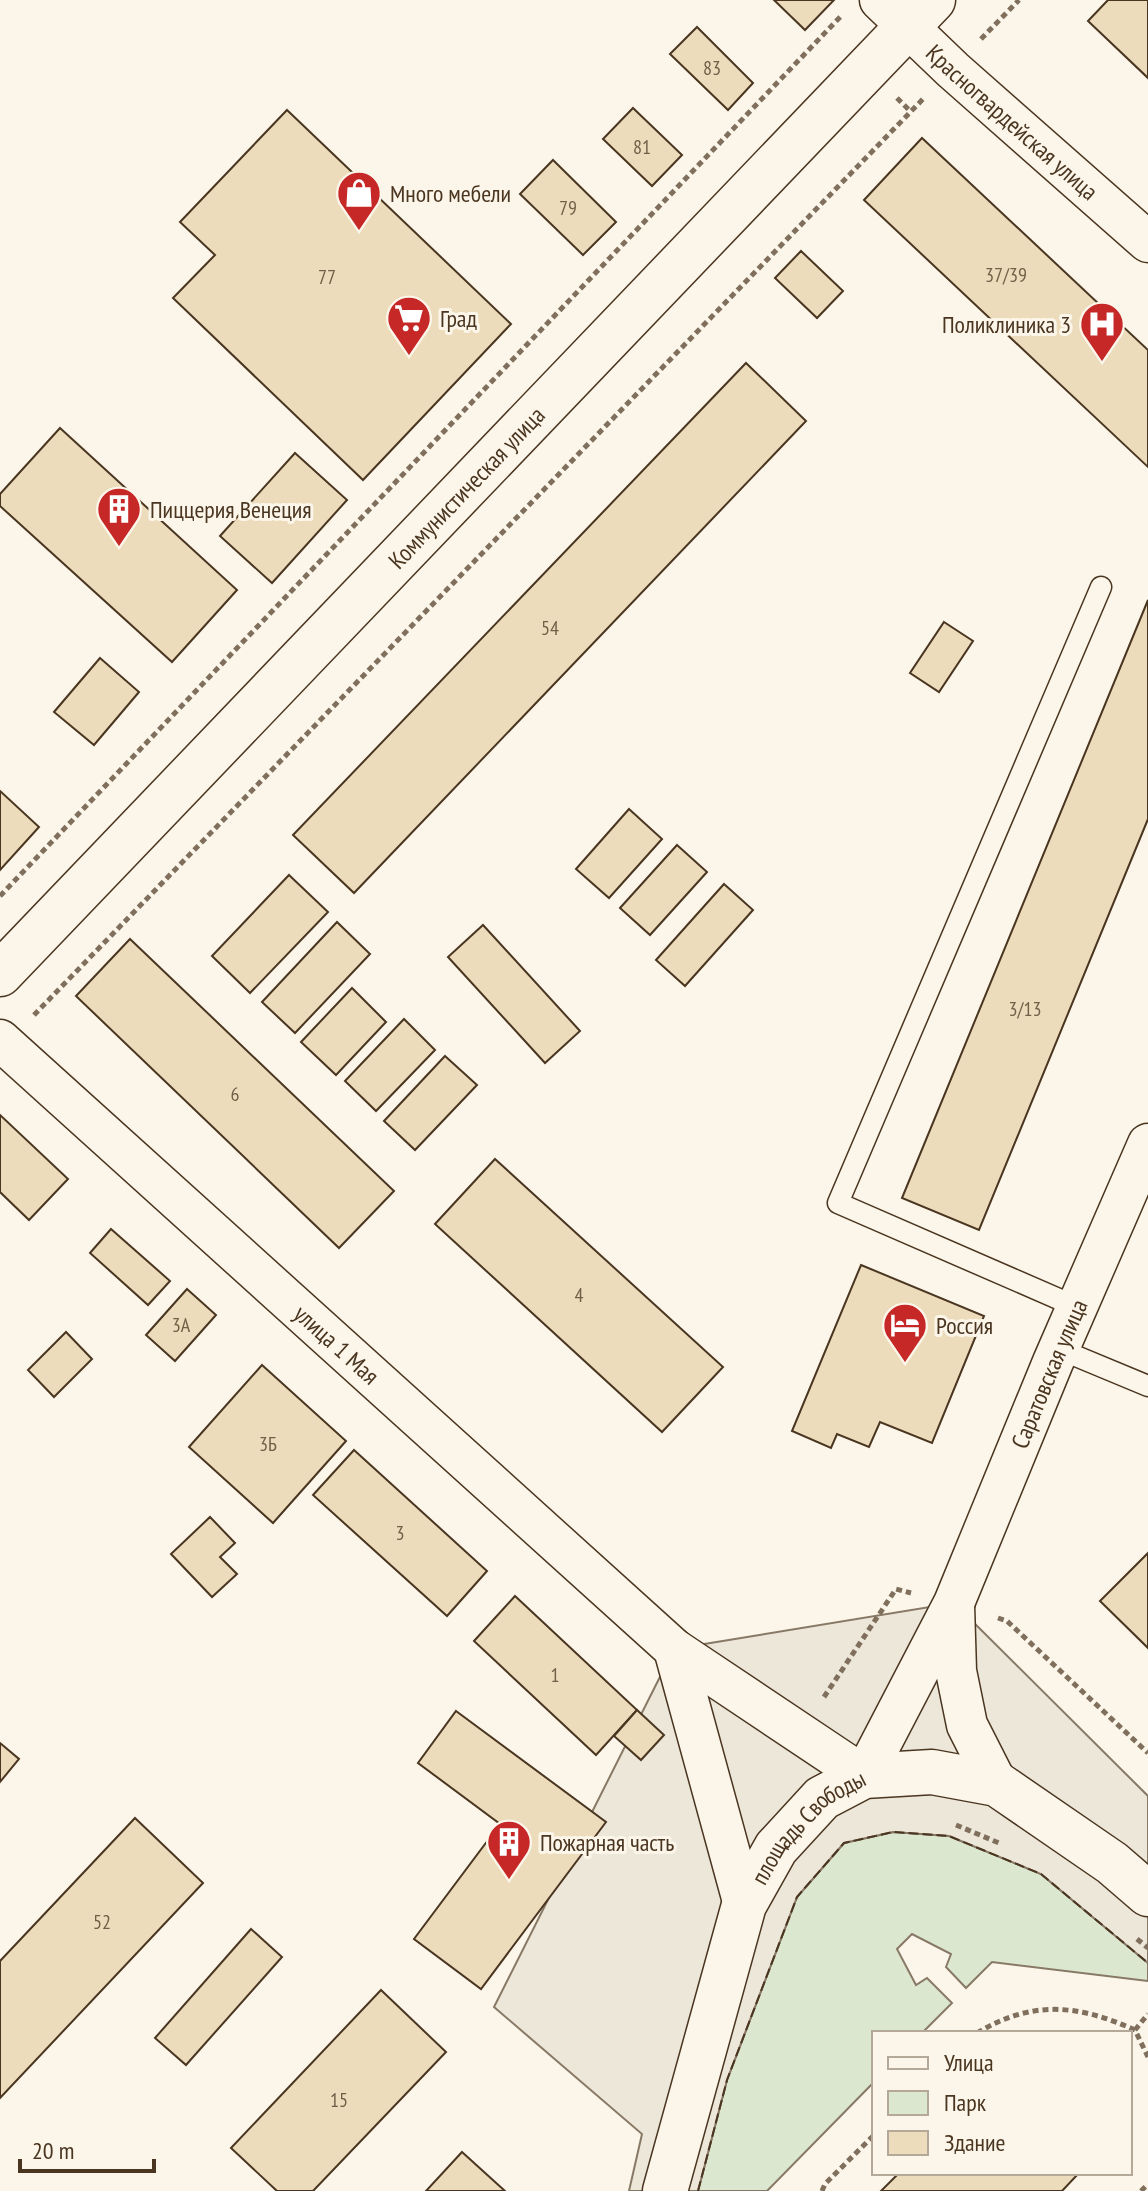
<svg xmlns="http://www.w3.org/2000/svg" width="1148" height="2191" viewBox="0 0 1148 2191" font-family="'PT Sans Narrow',sans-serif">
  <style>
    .green { fill: #dce7d0; stroke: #887966; stroke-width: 2 }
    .parking { fill: #ede7d9; stroke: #887966; stroke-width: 2 }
    .building { fill: #ecdcbc; stroke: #4a3520; stroke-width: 2 }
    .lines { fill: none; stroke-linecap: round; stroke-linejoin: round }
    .lane-casing { stroke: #4a3520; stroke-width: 23 }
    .street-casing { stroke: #4a3520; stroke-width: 43 }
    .secondary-casing { stroke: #4a3520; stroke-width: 47 }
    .path { stroke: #7f6f5c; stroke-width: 5; stroke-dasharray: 6 4; stroke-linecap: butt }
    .lane { stroke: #fbf6e9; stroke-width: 20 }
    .street { stroke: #fbf6e9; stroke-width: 40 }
    .secondary { stroke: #fbf6e9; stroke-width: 44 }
    .fence { stroke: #4a3520; stroke-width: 2; stroke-dasharray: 10 4; stroke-linecap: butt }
    .labels { text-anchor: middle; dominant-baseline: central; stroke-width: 6; stroke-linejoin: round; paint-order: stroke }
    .number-label { font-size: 20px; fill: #725f47 }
    .street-label { font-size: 24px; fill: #4a3520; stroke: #fbf6e9 }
    .poi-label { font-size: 24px; fill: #4a3520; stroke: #fbf6e9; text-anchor: start }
  </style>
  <rect width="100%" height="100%" fill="#fbf6e9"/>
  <!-- green -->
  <path class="green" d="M893,1832L949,1836L1041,1874L1148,1963V1981L992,1962L966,1988L946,1967L951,1954L912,1934L897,1949L916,1985L927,1978L952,2003L922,2033H874V2082L767,2191H698L727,2080L797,1897L844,1843Z"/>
  <!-- parking -->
  <path class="parking" d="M954,1603L1148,1796V1963L1041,1874L949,1836L893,1832L844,1843L797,1897L727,2080L698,2191H629L642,2134L494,2007L674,1649Z"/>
  <!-- building -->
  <g class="building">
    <path d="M774,0H834L805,30Z"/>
    <path d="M1108,0H1148V78L1088,21Z"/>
    <path d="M697,27L753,83L728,110L670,54Z"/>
    <path d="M633,108L682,155L652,186L603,139Z"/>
    <path d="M287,110L511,324L363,480L173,298L215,255L180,222Z"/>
    <path d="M922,138L1148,350V467L864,200Z"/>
    <path d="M553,160L616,222L583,255L520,194Z"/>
    <path d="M801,251L843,291L817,318L775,278Z"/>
    <path d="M746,363L806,421L354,893L293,835Z"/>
    <path d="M60,428L237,590L172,662L0,506V494Z"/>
    <path d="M295,453L347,500L272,583L220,536Z"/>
    <path d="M1148,600V819L979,1230L902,1198Z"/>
    <path d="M944,622L973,641L939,692L910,673Z"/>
    <path d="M100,658L139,692L94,745L54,712Z"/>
    <path d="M0,791L39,827L0,870Z"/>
    <path d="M629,809L662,839L609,898L576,869Z"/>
    <path d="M677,845L707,872L650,935L620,908Z"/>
    <path d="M289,875L328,912L250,993L212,956Z"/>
    <path d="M724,884L753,910L685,986L656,960Z"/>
    <path d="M337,922L370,954L295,1033L262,1002Z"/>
    <path d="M483,925L580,1031L545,1063L448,957Z"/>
    <path d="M130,939L394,1191L339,1248L76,996Z"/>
    <path d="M352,988L386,1022L336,1075L301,1042Z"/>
    <path d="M404,1019L435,1050L376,1111L345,1081Z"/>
    <path d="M445,1056L477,1085L415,1150L384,1121Z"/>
    <path d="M0,1115L68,1179L29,1220L0,1192Z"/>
    <path d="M495,1159L723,1367L662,1432L435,1224Z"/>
    <path d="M111,1229L170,1281L148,1305L90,1253Z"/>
    <path d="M861,1265L984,1316L932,1443L880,1422L869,1447L837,1434L831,1448L792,1431Z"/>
    <path d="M187,1289L216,1315L175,1361L146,1335Z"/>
    <path d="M66,1332L92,1359L54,1397L28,1370Z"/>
    <path d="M262,1365L346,1441L273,1523L189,1447Z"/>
    <path d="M354,1450L487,1571L447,1616L313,1495Z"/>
    <path d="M210,1517L235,1543L220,1557L237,1574L212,1597L171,1554Z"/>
    <path d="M1148,1553V1648L1100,1601Z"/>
    <path d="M515,1596L637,1710L596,1755L474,1641Z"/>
    <path d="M637,1710L664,1735L641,1760L614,1736Z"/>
    <path d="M456,1711L606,1822L481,1989L414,1939L500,1824L418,1763Z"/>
    <path d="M0,1743L19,1759L0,1782Z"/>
    <path d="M135,1818L203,1883L0,2098V1961Z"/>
    <path d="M251,1929L282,1957L186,2065L155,2038Z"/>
    <path d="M381,1990L446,2052L313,2191H277L231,2148Z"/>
    <path d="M462,2152L505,2191H426Z"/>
    <path d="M899,2173H1079L1062,2191H881Z"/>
  </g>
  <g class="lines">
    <!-- lane casing -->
    <g class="lane-casing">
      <g id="lane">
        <path d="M1077,1307L838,1203L1101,587"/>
        <path d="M1059,1349L1148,1386"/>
      </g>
    </g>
    <!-- street casing -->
    <g class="street-casing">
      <g id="street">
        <path id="s1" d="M880,0L953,70L1148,242"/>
        <path id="s2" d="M0,1040L674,1649L864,1776L954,1603L1053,1362L1148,1144"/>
        <path d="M954,1605L956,1671L967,1725L997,1784"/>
        <path d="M674,1649L744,1905"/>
      </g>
    </g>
    <!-- secondary casing -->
    <g class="secondary-casing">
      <g id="secondary">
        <path id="s3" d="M0,974L933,0"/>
        <path id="s4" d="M665,2191L744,1905L776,1848L822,1798L864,1776L932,1772L997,1784L1112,1863L1148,1894"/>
      </g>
    </g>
    <!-- path -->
    <g class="path">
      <path d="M981,39L1019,0"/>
      <path d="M897,98L911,112"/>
      <path d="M0,896L842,15"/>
      <path d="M34,1015L924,98"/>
      <path d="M998,1618L1007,1621L1148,1753"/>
      <path d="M824,1697L896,1589L911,1593"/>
      <path d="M956,1825L999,1843"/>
      <path d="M1137,1939L1148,1948"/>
      <path d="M1135,2030L1148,2014"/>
      <path d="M977,2033C1032,2000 1077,2004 1135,2030L1148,2057"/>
      <path d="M822,2191L825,2184L874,2135"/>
      <path d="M1141,2191L1148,2184"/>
    </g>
    <!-- lane -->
    <use href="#lane" class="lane"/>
    <!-- street -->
    <use href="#street" class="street"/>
    <!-- secondary -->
    <use href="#secondary" class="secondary"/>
    <!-- fence -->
    <path class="fence" d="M698,2191L727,2080L797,1897L844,1843L893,1832L949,1836L1041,1874L1148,1963"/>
  </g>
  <!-- icons -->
  <defs>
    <g id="shop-pin" transform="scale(2.3)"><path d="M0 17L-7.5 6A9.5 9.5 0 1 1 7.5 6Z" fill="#c62828" stroke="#fbf6e9"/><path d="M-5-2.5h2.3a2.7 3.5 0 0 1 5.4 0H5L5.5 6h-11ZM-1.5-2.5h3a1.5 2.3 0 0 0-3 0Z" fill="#fff"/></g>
    <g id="supermarket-pin" transform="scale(2.3)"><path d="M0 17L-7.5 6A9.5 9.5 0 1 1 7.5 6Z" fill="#c62828" stroke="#fbf6e9"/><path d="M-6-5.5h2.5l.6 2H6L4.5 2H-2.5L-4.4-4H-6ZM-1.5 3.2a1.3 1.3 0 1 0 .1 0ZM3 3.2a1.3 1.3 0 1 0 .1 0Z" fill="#fff"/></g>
    <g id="hospital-pin" transform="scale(2.3)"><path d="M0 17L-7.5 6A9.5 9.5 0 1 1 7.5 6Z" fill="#c62828" stroke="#fbf6e9"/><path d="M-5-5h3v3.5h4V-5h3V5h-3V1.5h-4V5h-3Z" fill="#fff"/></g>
    <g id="building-pin" transform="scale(2.3)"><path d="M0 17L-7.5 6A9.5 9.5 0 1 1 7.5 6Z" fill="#c62828" stroke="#fbf6e9"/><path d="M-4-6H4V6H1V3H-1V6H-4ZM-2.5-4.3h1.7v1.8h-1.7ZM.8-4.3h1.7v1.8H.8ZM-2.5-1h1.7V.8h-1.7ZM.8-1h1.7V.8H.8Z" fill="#fff"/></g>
    <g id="hotel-pin" transform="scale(2.3)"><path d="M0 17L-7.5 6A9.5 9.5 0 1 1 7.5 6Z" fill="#c62828" stroke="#fbf6e9"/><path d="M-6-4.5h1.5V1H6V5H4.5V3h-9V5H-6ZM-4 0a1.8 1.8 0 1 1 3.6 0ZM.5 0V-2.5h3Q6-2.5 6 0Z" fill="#fff"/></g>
  </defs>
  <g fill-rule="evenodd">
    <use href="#shop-pin" x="359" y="193"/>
    <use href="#supermarket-pin" x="409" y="318"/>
    <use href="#hospital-pin" x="1102" y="324"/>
    <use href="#building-pin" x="119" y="509"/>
    <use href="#hotel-pin" x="905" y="1325"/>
    <use href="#building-pin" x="509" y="1842"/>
  </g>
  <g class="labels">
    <!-- number labels -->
    <g class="number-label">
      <text x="712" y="68">83</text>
      <text x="642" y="147">81</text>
      <text x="568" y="208">79</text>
      <text x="1006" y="275">37/39</text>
      <text x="327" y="277">77</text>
      <text x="550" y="628">54</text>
      <text x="1025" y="1009">3/13</text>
      <text x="235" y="1094">6</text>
      <text x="579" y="1295">4</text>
      <text x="181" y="1325">3А</text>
      <text x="268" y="1444">3Б</text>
      <text x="400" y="1533">3</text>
      <text x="555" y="1675">1</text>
      <text x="102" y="1922">52</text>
      <text x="339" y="2100">15</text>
    </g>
    <!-- street labels -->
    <g class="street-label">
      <text stroke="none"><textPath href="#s1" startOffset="180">Красногвардейская улица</textPath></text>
      <text stroke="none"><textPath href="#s3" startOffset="674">Коммунистическая улица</textPath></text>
      <text stroke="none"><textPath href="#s2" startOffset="454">улица 1 Мая</textPath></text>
      <text stroke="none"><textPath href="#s2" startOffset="1580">Саратовская улица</textPath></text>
      <text stroke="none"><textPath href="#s4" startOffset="400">площадь Свободы</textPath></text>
    </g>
    <!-- poi labels -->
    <g class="poi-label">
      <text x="390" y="193">Много мебели</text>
      <text x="440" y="318">Град</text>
      <text x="1071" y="324" text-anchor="end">Поликлиника 3</text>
      <text x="150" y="509">Пиццерия Венеция</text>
      <text x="936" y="1325">Россия</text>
      <text x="540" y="1842">Пожарная часть</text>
    </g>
  </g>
  <!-- legend -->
  <rect x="872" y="2031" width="260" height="144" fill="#fbf6e9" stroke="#b4a999" stroke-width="2"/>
  <rect x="888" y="2057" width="40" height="12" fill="#fbf6e9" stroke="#b4a999" stroke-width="2"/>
  <text x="944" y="2071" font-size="24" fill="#4a3520">Улица</text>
  <rect x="888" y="2091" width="40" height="24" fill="#dce7d0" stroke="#b4a999" stroke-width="2"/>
  <text x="944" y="2111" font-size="24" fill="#4a3520">Парк</text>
  <rect x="888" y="2131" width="40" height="24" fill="#ecdcbc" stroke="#b4a999" stroke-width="2"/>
  <text x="944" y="2151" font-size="24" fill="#4a3520">Здание</text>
  <!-- scale -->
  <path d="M20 2159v12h134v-12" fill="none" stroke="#4a3520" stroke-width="4"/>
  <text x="32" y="2159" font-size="24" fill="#4a3520" stroke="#fbf6e9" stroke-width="6" paint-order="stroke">20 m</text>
</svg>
